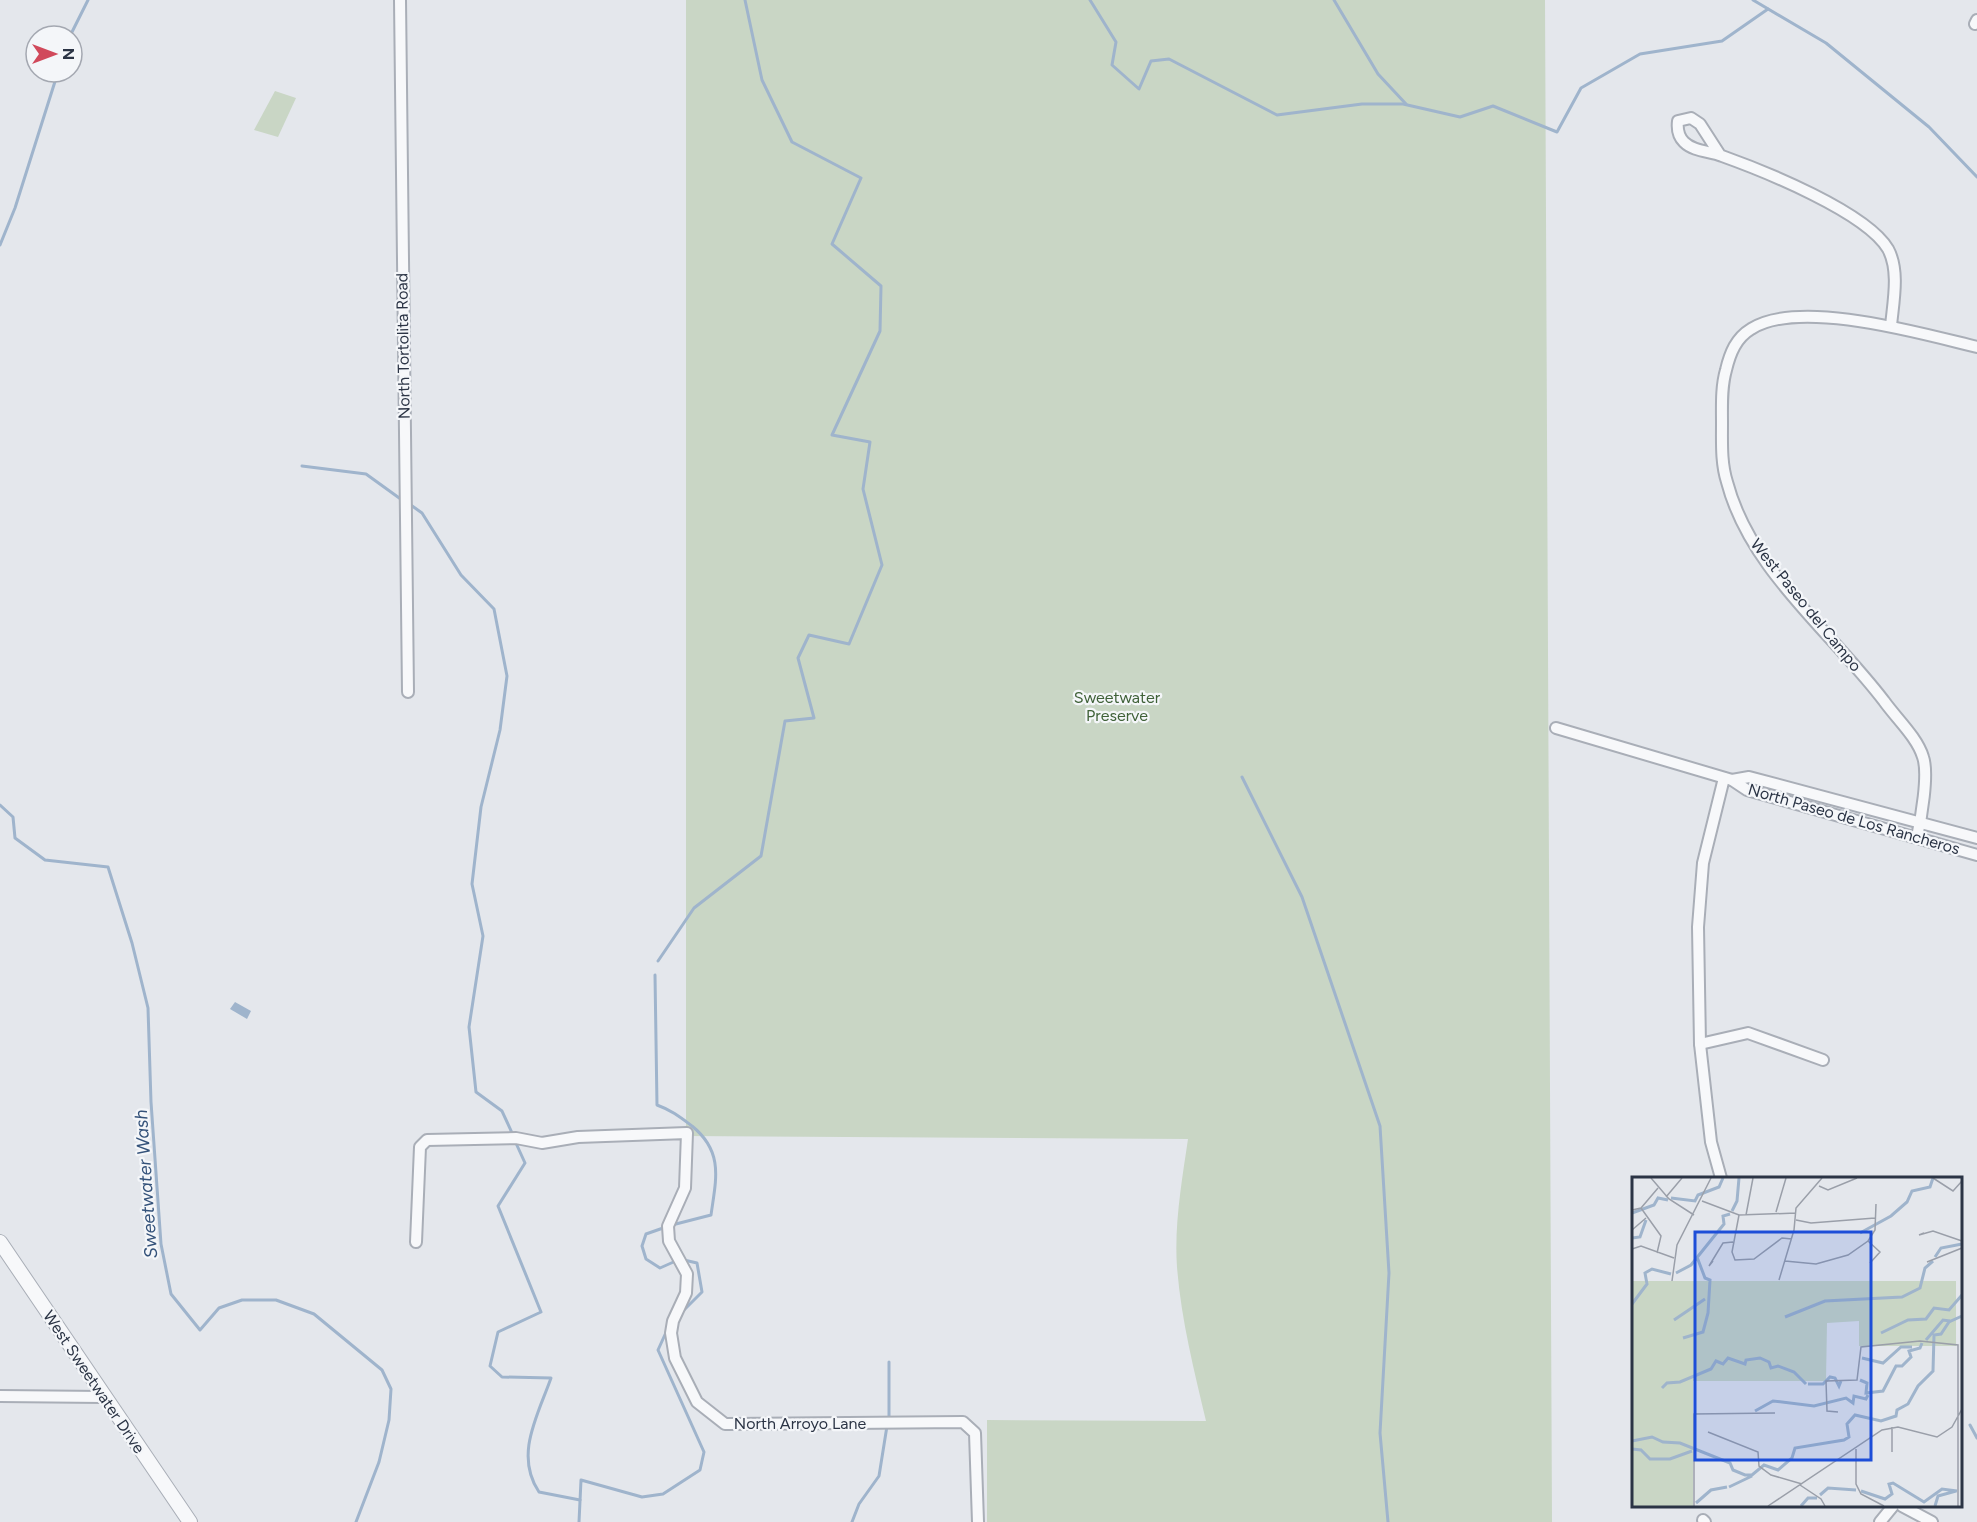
<svg xmlns="http://www.w3.org/2000/svg" width="1977" height="1522" viewBox="0 0 1977 1522" font-family="Figtree,sans-serif">
  <style>
    .green { fill: #c9d6c5 }
    .water { fill: #9fb4cc }
    .lines { fill: none; stroke-linecap: round; stroke-linejoin: round }
    .stream { stroke: #9fb4cc; stroke-width: 3 }
    .minor-casing { stroke: #a9aeb7; stroke-width: 14 }
    .tertiary-casing { stroke: #a9aeb7; stroke-width: 16 }
    .minor { stroke: #f7f8fa; stroke-width: 10 }
    .tertiary { stroke: #f7f8fa; stroke-width: 14 }
    .labels { text-anchor: middle; dominant-baseline: central; stroke-width: 4.5; stroke-linejoin: round; paint-order: stroke }
    .street-label { font-size: 16px; fill: #2b3445; stroke: #f4f6f9 }
    .park-label { font-size: 16px; fill: #3f6138; stroke: #f4f6f9 }
    .water-label { font-size: 18px; font-style: italic; fill: #34527a; stroke: #f4f6f9 }
    .inset-river { fill: none; stroke: #9fb4cc; stroke-width: 3 }
    .inset-road { fill: none; stroke: #9a9fa9; stroke-width: 1.5 }
    .view { fill: #1d4ed8; fill-opacity: 0.15; stroke: #1d4ed8; stroke-width: 3 }
    .inset-edge { fill: none; stroke: #2b3445; stroke-width: 3 }
  </style>
  <rect width="100%" height="100%" fill="#e4e7ec"/>
  <!-- green -->
  <g class="green">
    <path d="M686,0H1545L1552,1522H987V1420L1206,1421C1194,1370 1181,1319 1177,1267C1174,1225 1182,1180 1188,1139L686,1136Z"/>
    <path d="M275,91L296,98L278,137L254,130Z"/>
  </g>
  <!-- water -->
  <path class="water" d="M235,1002L251,1011L247,1019L230,1009Z"/>
  <g class="lines">
    <!-- stream -->
    <g class="stream">
      <path d="M1090,0L1116,42L1112,65L1139,89L1151,61L1169,59L1277,115L1362,104H1403L1460,117L1493,106L1557,132L1581,88L1640,54L1722,41L1768,9"/>
      <path d="M1334,0L1378,74L1406,104"/>
      <path d="M1753,0L1826,43L1929,127L1977,177"/>
      <path d="M70,36L88,0"/>
      <path d="M0,245L15,208L58,72"/>
      <path d="M302,466L366,474L402,500"/>
      <path d="M408,503L422,513L461,575L494,609L507,676L500,730L481,807L472,884L483,936L469,1027L476,1092L502,1111L513,1135"/>
      <path d="M1242,777L1302,897L1380,1126L1389,1273L1380,1433L1388,1522"/>
      <path d="M0,805L13,817L15,838L45,860L108,867L132,943L148,1008L151,1102L161,1244L171,1294L200,1330L219,1308L242,1300H276L314,1314L382,1370L391,1389L389,1420L379,1462L356,1522"/>
      <path d="M658,961L694,908L761,856L785,721L814,718L798,658L809,635L849,644L882,565L863,489L870,442L832,435L880,331L881,286L832,244L861,178L792,142L762,80L745,0"/>
      <path d="M655,975L657,1105C671,1110 680,1117 692,1126C724,1152 716,1179 711,1215L672,1225"/>
      <path d="M515,1141L525,1163L498,1206L541,1312L498,1332L490,1366L502,1377L551,1378C538,1415 514,1455 539,1492L580,1500"/>
      <path d="M666,1227L646,1234L642,1246L646,1259L660,1268L678,1260"/>
      <path d="M682,1312L702,1292L697,1263L684,1260"/>
      <path d="M889,1420V1362"/>
      <path d="M1970,1425L1977,1438"/>
      <path d="M579,1522L581,1480L642,1497L663,1494L700,1470L704,1452L658,1350L668,1328"/>
      <path d="M852,1522L859,1504L879,1476L887,1426"/>
    </g>
    <!-- minor casing -->
    <g class="minor-casing">
      <g id="minor">
        <path d="M400,0L408,692"/>
        <path d="M1975,24L1977,20"/>
        <path d="M1720,155L1700,124L1691,118L1678,121C1677,129 1678,136 1684,142C1694,152 1710,151 1722,156C1764,171 1866,212 1888,249C1900,271 1893,303 1891,326"/>
        <path d="M1556,728L1732,780L1747,790L1977,855"/>
        <path d="M1732,780L1749,777L1977,838"/>
        <path d="M1917,837C1921,819 1929,774 1923,757C1917,737 1896,718 1884,701C1831,631 1750,570 1727,482C1721,463 1722,443 1722,424C1722,406 1721,387 1726,370C1730,353 1736,338 1751,329C1799,298 1923,334 1977,347"/>
        <path d="M1700,1044L1748,1033L1823,1060"/>
        <path d="M1721,1178L1711,1142L1700,1044L1698,927L1703,863L1724,778"/>
        <path d="M416,1242L420,1147L427,1140L516,1138L542,1143L578,1137L687,1133L685,1188L668,1226L669,1241L687,1274L686,1293L673,1321L671,1333L675,1358L697,1402L725,1424L963,1422L975,1433L978,1522"/>
        <path d="M0,1396L103,1397"/>
        <path d="M1902,1506L1932,1522"/>
        <path d="M1703,1520L1705,1522"/>
        <path d="M1880,1522L1893,1506"/>
      </g>
    </g>
    <!-- tertiary casing -->
    <g class="tertiary-casing">
      <path id="tertiary" d="M0,1242L190,1522"/>
    </g>
    <!-- minor -->
    <use href="#minor" class="minor"/>
    <!-- tertiary -->
    <use href="#tertiary" class="tertiary"/>
  </g>
  <g class="labels">
    <!-- street labels -->
    <g class="street-label">
      <text transform="translate(403 346) rotate(-91)">North Tortolita Road</text>
      <text transform="translate(1806 605) rotate(51)">West Paseo del Campo</text>
      <text transform="translate(1854 819) rotate(16)">North Paseo de Los Rancheros</text>
      <text transform="translate(94 1382) rotate(56)">West Sweetwater Drive</text>
      <text x="800" y="1423">North Arroyo Lane</text>
    </g>
    <!-- park labels -->
    <g class="park-label">
      <text x="1117" y="697">Sweetwater<tspan x="1117" dy="18">Preserve</tspan></text>
    </g>
    <!-- water labels -->
    <g class="water-label">
      <text transform="translate(146 1184) rotate(-94)">Sweetwater Wash</text>
    </g>
  </g>
  <!-- overview -->
  <g transform="translate(1632 1177)">
    <rect width="330" height="330" fill="#e4e7ec"/>
    <path d="M0,104H324V169H227V144L195,146L194,204H61V329H0Z" fill="#c9d6c5"/>
    <path class="inset-river" d="M39,21L63,24L66,18L87,10L91,1M100,34L105,24L107,1M0,36L22,28L26,21L36,23M228,56L259,39L275,25L280,14L298,10L301,1M0,61L8,60L14,43M303,80L309,71L330,67M44,96L59,88L92,47L91,39L98,37M0,127L15,107L13,96L20,92L39,97M153,140L193,124L270,120L288,111L293,91L301,84M42,143L73,122M249,156L276,143L294,142L302,131L317,133L330,118M51,161L71,155L76,136L78,103L73,101L65,80M294,163L311,143L318,144M230,181L251,186L269,170H280M228,203L235,206L234,216L251,214L264,189H270L279,180L277,174L288,171L290,166M176,207H191L198,200L203,201L207,209L209,204M30,211L35,206L48,205L79,192L84,184L91,187L96,181L113,187L114,183L128,181L137,185L139,191L146,189L162,195L174,207M123,234L141,224L182,229L214,221L221,226L222,219L234,222L236,218M0,264L20,260L31,265L48,266L98,286L101,293L113,298H120L132,288L146,293L160,281L163,271L212,263L217,260L215,247L223,238L249,244L264,239L265,233L276,227L286,209L301,194L302,158L309,157L317,145L330,139M0,272L9,273L18,282H38L60,274M97,310L120,299M229,314L253,322L260,317L257,307L261,306L292,325L310,312L325,314M188,318L196,311L224,313M64,326L79,313L95,310M169,329L176,321H185M303,329L306,319L324,314"/>
    <path class="inset-road" d="M19,1L37,22L62,38M301,1L321,14L330,4M187,9L196,13L225,1M34,20L50,1M70,24L107,38L164,36M9,31L29,59L25,76M0,33L9,31L26,11M144,35L154,1M107,38L100,75L103,83L122,82L150,61L160,62M114,38L121,1M164,43L179,46L243,41M0,53L14,41M292,56L287,58L301,54L330,64M236,64L248,75L238,86M0,72L9,69L42,81M81,84L77,89L91,66L101,65M153,84L184,87L216,78L236,64L243,53L244,27M295,85L330,71M147,103L162,53L164,31L190,1M40,104L45,68L79,1M206,235L195,234L194,204L225,203L229,170L288,164L326,168V329M260,250V275M76,255L126,275L127,289L139,298L170,307M224,272V307L229,317L252,329M168,308L189,322L193,329M62,329V237L143,236M136,329L250,253L266,250L305,260L320,250L330,232"/>
    <path class="view" d="M63,55H239V283H63Z"/>
    <rect width="330" height="330" class="inset-edge"/>
  </g>
  <!-- north arrow -->
  <g transform="translate(54 54) rotate(90)"><circle r="28" fill="#f4f6f9" stroke="#a4a8b1" stroke-width="1.5"/>
  <path d="M0-4.5L10 22L0 15L-10 22Z" fill="#d1495b"/>
  <text y="-9" font-size="16" font-weight="bold" text-anchor="middle" fill="#2b3445">N</text>
  </g>
</svg>
